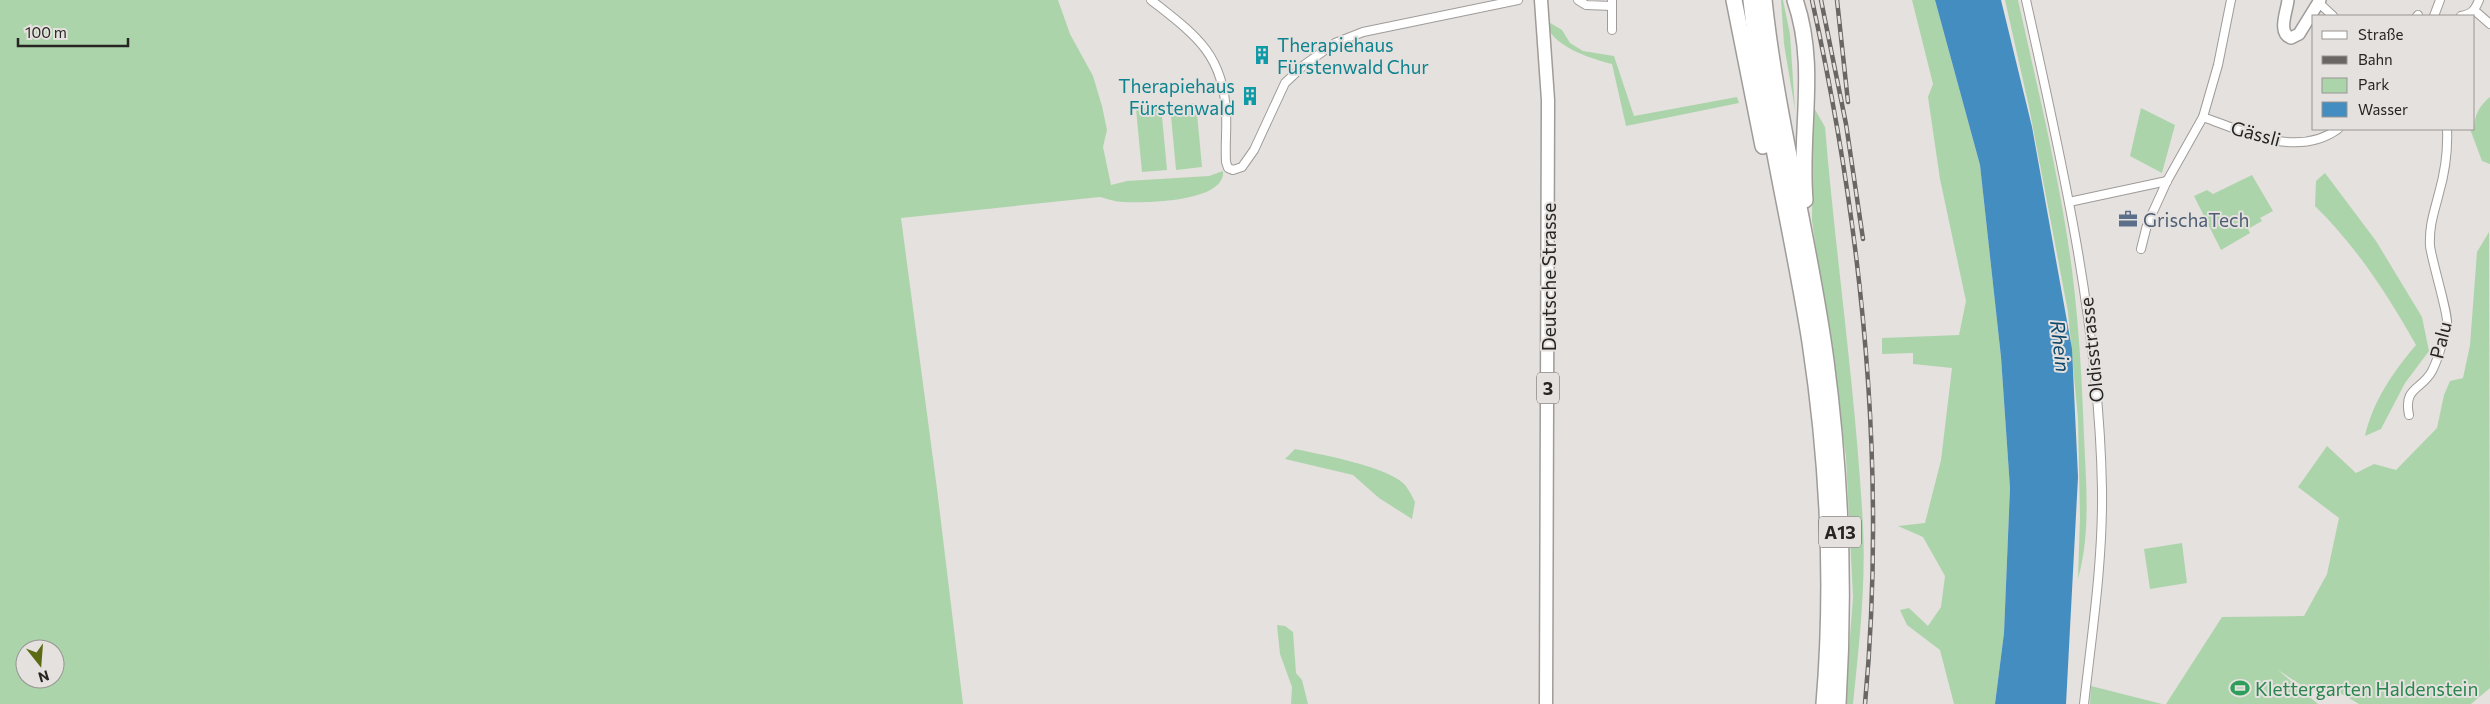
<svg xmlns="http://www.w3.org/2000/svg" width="2490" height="704" viewBox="0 0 2490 704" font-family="Commissioner,sans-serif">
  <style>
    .green { fill: #acd4ab; fill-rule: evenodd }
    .water { fill: #438dc1 }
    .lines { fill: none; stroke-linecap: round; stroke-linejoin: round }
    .street-casing { stroke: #9f9b98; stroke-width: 10 }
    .secondary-casing { stroke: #9f9b98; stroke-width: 14 }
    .primary-casing { stroke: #9f9b98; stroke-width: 15 }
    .highway-casing { stroke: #9f9b98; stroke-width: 18 }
    .street { stroke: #fff; stroke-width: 8 }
    .secondary { stroke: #fff; stroke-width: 11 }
    .primary { stroke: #fff; stroke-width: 12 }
    .highway { stroke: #fff; stroke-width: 15 }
    .rail-casing { stroke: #696664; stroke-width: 4.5 }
    .rail { stroke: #e5e1de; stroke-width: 2.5; stroke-dasharray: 8; stroke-linecap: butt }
    .labels { text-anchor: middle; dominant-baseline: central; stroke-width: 4; stroke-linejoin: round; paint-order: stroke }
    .shield { fill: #e5e1de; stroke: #605d5c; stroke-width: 1 }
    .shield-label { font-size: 18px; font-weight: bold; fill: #272524 }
    .culture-label { font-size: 19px; fill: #0d838f; stroke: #e5e1de; text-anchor: start }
    .street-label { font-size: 19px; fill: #272524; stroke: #e5e1de }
    .service-label { font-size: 19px; fill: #4e5e75; stroke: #e5e1de; text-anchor: start }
    .leisure-label { font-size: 19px; fill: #27864d; stroke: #e5e1de; text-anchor: start }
    .water-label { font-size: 20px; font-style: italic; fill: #0d476b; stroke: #e5e1de }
  </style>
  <rect width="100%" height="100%" fill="#e5e1de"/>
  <!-- green -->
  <g class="green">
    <path d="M0,0H1058L1070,34L1093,76L1102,106L1107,130L1103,147L1111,185L1127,181L1209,176L1223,171C1226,202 1145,203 1123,202C1116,202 1108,199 1100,197L901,218L937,489L963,704H0ZM25,649H55V679H25Z"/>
    <path d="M1781,0H1783L1790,34L1795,110L1784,44Z"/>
    <path d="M1912,0H1935L1980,165L2001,357L2010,488L2004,633L1995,704H1954L1940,650L1907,625L1900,610L1909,608L1928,626L1941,607L1945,576L1923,537L1898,526L1925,523L1941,460L1952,368L1913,364V353L1882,354V338L1959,335L1966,301L1940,179L1928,97L1933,84Z"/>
    <path d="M2005,0H2018C2038,90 2060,179 2072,270C2079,325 2082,381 2084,436C2086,483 2091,533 2078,579L2080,518L2078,419L2068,312L2029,107Z"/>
    <path d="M1547,21L1562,30L1570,43L1583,51L1614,56L1634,116L1737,97L1739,103L1626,126L1612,64C1592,59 1547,45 1547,21Z"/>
    <path d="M2490,97V164L2482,161L2470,129H2474C2474,115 2480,105 2490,97Z"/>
    <path d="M1196,103L1202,167L1176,170L1170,105Z"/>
    <path d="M1161,106L1167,170L1142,172L1136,109Z"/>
    <path d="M1813,106L1825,127C1836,260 1856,393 1863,526C1866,585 1859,646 1853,704H1845L1853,597L1846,457L1812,221Z"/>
    <path d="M2141,108L2175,125L2162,173L2130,156Z"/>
    <path d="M2325,173L2376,241L2422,317L2429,351L2405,383L2381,429L2365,436C2373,401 2393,372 2416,345C2388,295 2356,246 2315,206L2316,181Z"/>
    <path d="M2252,175L2273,211L2260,218L2262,221L2248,229L2250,233L2221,250L2194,196L2207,190L2213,194Z"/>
    <path d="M2489,232L2490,688L2471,704H2359L2340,693L2304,687L2278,670L2318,704H2166L2222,617L2304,616L2327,574L2339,518L2298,487L2327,446L2356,473L2374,464L2396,470L2437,428L2444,395L2450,381L2463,378L2470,345L2477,252Z"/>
    <path d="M1295,449C1319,454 1390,467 1405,485C1409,490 1412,496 1415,502L1412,519L1379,498L1353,475L1285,459Z"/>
    <path d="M2182,543L2187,583L2150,589L2144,549Z"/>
    <path d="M1277,625L1285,626L1293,632L1296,673L1302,680L1308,704H1291L1292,687L1280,654Z"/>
    <path d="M2091,686L2162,704H2090Z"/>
  </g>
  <!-- water -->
  <path class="water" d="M1935,0H2001L2032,127L2072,349L2078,477L2066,704H1995L2004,633L2010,488L2001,357L1980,165Z"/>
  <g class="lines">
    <!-- street casing -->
    <g class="street-casing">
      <g id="street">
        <path d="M1151,0C1194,34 1223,53 1226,112C1227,128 1225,145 1226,162L1228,168L1233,170L1242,167L1254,150L1285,83L1304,65L1335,43L1363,32L1518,0"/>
        <path d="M1578,0L1586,5L1612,6"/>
        <path d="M1612,0V30"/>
        <path d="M2026,0C2062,162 2099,323 2102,489C2103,561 2092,633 2084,704"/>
        <path d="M2318,2L2333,16"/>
        <path d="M2474,10L2490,24"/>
        <path d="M2417,16L2418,15"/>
        <path d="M2434,16L2440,0"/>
        <path d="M2461,16C2472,14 2475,10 2479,0"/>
        <path d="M2203,117C2243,131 2297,159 2338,129"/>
        <path d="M2069,202L2167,181"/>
        <path d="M2141,249L2147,225L2167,181L2203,117L2218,65L2231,0"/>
        <path d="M2409,415C2403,387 2422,390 2432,371C2438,359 2444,337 2447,324C2449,316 2432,262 2430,246C2429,225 2434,213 2439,193C2445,172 2448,151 2447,129"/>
      </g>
    </g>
    <!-- secondary casing -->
    <g class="secondary-casing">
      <path id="secondary" d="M2288,0C2287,11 2277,33 2291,38L2299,34L2320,0"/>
    </g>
    <!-- primary casing -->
    <g class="primary-casing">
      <path id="primary" d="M1541,0L1548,100L1546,704"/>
    </g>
    <!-- highway casing -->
    <g class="highway-casing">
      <g id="highway">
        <path d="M1734,0L1763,146"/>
        <path d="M1751,0C1763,115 1792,228 1810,342C1828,461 1834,585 1824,704"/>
        <path d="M1764,0C1777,122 1810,240 1826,361C1841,475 1845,589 1838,704"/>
        <path d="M1795,0C1818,66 1799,133 1805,200"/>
      </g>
    </g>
    <!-- street -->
    <use href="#street" class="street"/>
    <!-- secondary -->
    <use href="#secondary" class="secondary"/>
    <!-- primary -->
    <use href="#primary" class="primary"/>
    <!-- highway -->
    <use href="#highway" class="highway"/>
    <!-- rail casing -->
    <g class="rail-casing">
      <g id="rail">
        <path d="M1812,0C1863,232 1887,467 1865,704"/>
        <path d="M1821,0L1846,124L1863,239"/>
        <path d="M1837,0L1848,102"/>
      </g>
    </g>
    <!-- rail -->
    <use href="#rail" class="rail"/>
  </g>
  <!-- icons -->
  <defs>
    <g id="building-bare" transform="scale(1.5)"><path d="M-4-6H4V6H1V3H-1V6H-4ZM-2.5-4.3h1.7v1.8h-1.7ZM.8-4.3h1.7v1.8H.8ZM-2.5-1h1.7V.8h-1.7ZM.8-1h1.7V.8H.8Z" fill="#0f9aa8" stroke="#e5e1de" stroke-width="2.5" paint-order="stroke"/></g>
    <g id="office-bare" transform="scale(1.5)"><path d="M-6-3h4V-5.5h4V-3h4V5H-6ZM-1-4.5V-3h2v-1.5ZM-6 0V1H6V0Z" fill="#5c6f8a" stroke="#e5e1de" stroke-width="2.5" paint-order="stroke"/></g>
    <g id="stadium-bare" transform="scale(1.5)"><path d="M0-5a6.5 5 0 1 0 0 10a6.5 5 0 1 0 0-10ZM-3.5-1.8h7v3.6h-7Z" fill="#2e9e5b" stroke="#e5e1de" stroke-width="2.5" paint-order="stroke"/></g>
  </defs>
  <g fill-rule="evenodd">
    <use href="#building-bare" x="1262" y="55"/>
    <use href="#building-bare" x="1250" y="96"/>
    <use href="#office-bare" x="2128" y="219"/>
    <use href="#stadium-bare" x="2240" y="688"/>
  </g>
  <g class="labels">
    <!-- shield labels -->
    <g class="shield">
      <rect x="1537" y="372.5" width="22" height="31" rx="4"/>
      <rect x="1819" y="516.5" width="42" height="31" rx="4"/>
    </g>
    <g class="shield-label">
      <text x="1548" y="388">3</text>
      <text x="1840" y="532">A13</text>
    </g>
    <!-- culture labels -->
    <g class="culture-label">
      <text x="1277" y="44">Therapiehaus<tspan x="1277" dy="22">Fürstenwald Chur</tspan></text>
      <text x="1235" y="85" text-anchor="end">Therapiehaus<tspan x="1235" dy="22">Fürstenwald</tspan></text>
    </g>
    <!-- street labels -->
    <g class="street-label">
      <text transform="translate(2256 133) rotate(15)">Gässli</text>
      <text transform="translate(1548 277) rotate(-90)">Deutsche Strasse</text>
      <text transform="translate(2440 340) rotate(-76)">Palu</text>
      <text transform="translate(2091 350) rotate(-96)">Oldisstrasse</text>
    </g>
    <!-- service labels -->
    <g class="service-label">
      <text x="2143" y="219">GrischaTech</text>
    </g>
    <!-- leisure labels -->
    <g class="leisure-label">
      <text x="2255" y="688">Klettergarten Haldenstein</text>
    </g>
    <!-- water labels -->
    <g class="water-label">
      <text transform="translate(2061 346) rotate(83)">Rhein</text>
    </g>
  </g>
  <!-- legend -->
  <rect x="2312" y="15" width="162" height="115" fill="#e5e1de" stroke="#999694"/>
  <rect x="2322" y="31" width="25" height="8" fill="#ffffff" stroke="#999694"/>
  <text x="2358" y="40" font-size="15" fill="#272524">Straße</text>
  <rect x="2322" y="56" width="25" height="8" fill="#696664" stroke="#999694"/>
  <text x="2358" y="65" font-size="15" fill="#272524">Bahn</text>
  <rect x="2322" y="78" width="25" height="15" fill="#acd4ab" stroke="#999694"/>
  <text x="2358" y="90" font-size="15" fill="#272524">Park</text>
  <rect x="2322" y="102" width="25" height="15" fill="#438dc1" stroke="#999694"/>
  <text x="2358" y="115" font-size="15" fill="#272524">Wasser</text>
  <!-- north arrow -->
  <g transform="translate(40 664) rotate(163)"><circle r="24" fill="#e5e1de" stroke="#999694"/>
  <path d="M0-4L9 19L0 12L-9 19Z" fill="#5b6a13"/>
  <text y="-8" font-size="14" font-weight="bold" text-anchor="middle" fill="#272524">N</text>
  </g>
  <!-- scale -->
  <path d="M18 38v8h110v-8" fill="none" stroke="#272524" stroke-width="2.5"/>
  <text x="25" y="38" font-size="15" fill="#272524" stroke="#e5e1de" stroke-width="4" paint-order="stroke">100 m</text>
</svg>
